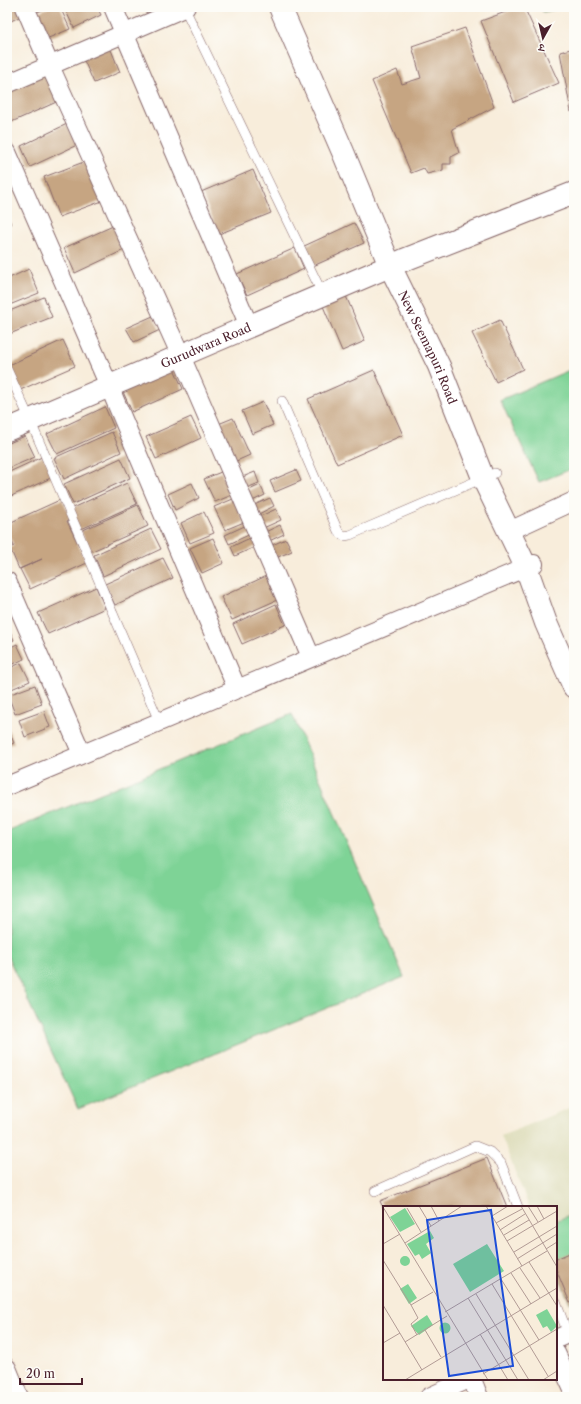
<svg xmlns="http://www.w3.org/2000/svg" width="581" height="1404" viewBox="0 0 581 1404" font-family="'Libre Caslon Text','Noto Serif Devanagari',serif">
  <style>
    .built { fill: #deddbb }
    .green { fill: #7ed396; stroke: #647960 }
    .building { fill: #c6a582 }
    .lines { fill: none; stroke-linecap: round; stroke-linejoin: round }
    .lane-casing { stroke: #876769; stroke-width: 10 }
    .street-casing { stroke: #876769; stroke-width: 20 }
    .secondary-casing { stroke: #876769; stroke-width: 24 }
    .lane { stroke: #fff; stroke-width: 9 }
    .street { stroke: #fff; stroke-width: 18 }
    .secondary { stroke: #fff; stroke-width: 22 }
    .labels { text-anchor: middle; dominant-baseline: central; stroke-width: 3; stroke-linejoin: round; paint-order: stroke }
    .street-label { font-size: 12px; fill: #4a1f2b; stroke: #fdfcf7 }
    .inset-road { fill: none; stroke: #b29b95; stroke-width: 1 }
    .view { fill: #1d4ed8; fill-opacity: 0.15; stroke: #1d4ed8; stroke-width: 2 }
    .inset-edge { fill: none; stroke: #4a1f2b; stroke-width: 2 }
  </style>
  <rect width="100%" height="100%" fill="#fdfcf7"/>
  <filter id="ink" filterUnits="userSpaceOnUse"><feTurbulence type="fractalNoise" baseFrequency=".025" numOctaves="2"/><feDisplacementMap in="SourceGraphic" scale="8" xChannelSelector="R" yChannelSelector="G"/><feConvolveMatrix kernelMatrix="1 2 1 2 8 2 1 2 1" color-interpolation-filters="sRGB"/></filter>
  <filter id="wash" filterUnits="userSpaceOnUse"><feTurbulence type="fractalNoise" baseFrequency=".012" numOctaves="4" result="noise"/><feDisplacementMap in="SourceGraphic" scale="16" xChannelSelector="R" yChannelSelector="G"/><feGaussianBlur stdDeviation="0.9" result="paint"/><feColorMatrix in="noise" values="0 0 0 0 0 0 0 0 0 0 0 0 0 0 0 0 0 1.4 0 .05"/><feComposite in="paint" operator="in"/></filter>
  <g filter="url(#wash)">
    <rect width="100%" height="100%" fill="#f8eddb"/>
    <!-- built -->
    <path class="built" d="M574,1106V1213L556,1221V1207H529L501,1136Z"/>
    <!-- green -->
    <g class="green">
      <path d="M541,7H566L543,12Z"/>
      <path d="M572,369L574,375V468L539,482L500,400Z"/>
      <path d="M292,714L404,977L78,1109L7,955V832Z"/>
      <path d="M574,1213V1301L570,1303L556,1270V1221Z"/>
    </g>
    <g id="blocks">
      <!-- building -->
      <g class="building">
        <path d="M7,7H19L23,15L7,23Z"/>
        <path d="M50,7H60L70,29L46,39L35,13Z"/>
        <path d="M64,7H97L101,15L74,28Z"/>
        <path d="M519,7H524L559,83L514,102L481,21Z"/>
        <path d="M465,28L494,107L452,129L459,153L451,157V164H443V170L427,174L424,168L411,173L372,81L397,70L402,84L421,78L412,46Z"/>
        <path d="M109,45L120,72L94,83L82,56Z"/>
        <path d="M574,48V111L571,112L560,52Z"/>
        <path d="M49,72L61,100L7,124V90Z"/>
        <path d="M67,124L77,145L30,167L21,146Z"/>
        <path d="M89,160L105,200L59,217L44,177Z"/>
        <path d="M253,170L271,213L219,234L201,192Z"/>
        <path d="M7,213L11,225L7,226Z"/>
        <path d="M354,223L364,243L311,267L302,247Z"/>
        <path d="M113,226L124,250L75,273L64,248Z"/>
        <path d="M295,248L304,269L247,295L237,274Z"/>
        <path d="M29,269L39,293L7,306V279Z"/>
        <path d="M343,289L365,341L342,351L320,299Z"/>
        <path d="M44,297L52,317L7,335V312Z"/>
        <path d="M153,316L160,330L134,342L126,328Z"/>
        <path d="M500,320L523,369L496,382L472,333Z"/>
        <path d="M63,340L75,366L18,391L7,366Z"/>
        <path d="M171,362L183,389L132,412L120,385Z"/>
        <path d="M374,370L403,435L337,464L308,399Z"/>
        <path d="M263,402L273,425L252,434L242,411Z"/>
        <path d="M105,407L114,428L57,454L47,434Z"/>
        <path d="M191,417L201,438L156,459L146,437Z"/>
        <path d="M233,418L250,455L232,463L216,425Z"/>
        <path d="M112,432L121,452L64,479L54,458Z"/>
        <path d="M25,436L35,457L7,469V444Z"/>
        <path d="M44,456L53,477L7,498V473Z"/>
        <path d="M121,458L130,478L73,504L64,484Z"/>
        <path d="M296,470L301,481L275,492L270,481Z"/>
        <path d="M221,472L232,495L215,502L204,479Z"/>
        <path d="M255,472L259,483L239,491L235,480Z"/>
        <path d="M127,483L137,504L79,530L70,509Z"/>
        <path d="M192,483L199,498L175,510L168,494Z"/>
        <path d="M260,485L265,495L246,504L241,494Z"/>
        <path d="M270,498L274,506L255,516L250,507Z"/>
        <path d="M62,499L71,519L67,521L87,563L30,589L20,569L42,559L19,569L10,548L14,546L7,531V524Z"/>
        <path d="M233,499L244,522L225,530L214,507Z"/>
        <path d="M138,505L148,526L90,552L81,531Z"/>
        <path d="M276,509L281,520L259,530L254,519Z"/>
        <path d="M204,512L214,533L190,543L181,523Z"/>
        <path d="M249,524L253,533L229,544L225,535Z"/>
        <path d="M280,525L284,534L263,544L259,535Z"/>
        <path d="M151,529L161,549L103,576L94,555Z"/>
        <path d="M252,537L257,546L235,556L231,547Z"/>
        <path d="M213,538L224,563L202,573L190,548Z"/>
        <path d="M286,539L292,551L271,560L265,548Z"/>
        <path d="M163,558L173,578L115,605L105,584Z"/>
        <path d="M266,576L277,600L232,620L221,597Z"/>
        <path d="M96,587L105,608L48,634L38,613Z"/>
        <path d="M276,604L285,625L242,644L233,624Z"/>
        <path d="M7,625L14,640L7,644Z"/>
        <path d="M17,644L24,659L7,667V649Z"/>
        <path d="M21,663L30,681L7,691V669Z"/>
        <path d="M35,685L42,704L15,714L8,695Z"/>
        <path d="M44,711L50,727L25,737L19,720Z"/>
        <path d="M7,726L14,743L7,746Z"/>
        <path d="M487,1158L507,1207H384V1210L380,1201Z"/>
        <path d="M574,1251V1301L570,1303L556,1269V1259Z"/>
      </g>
    </g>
  </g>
  <g filter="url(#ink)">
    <use href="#blocks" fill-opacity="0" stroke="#876769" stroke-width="1"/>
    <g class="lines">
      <!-- lane casing -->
      <g class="lane-casing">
        <g id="lane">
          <path d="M184,7L323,295"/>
          <path d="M7,369L30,420L159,721"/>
          <path d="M282,401L338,531L344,536L350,535L495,473"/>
          <path d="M375,1191L475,1146L490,1152L501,1163L518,1207"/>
          <path d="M556,1302L568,1334"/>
        </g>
      </g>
      <!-- street casing -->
      <g class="street-casing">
        <g id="street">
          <path d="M25,7L50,66L181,356L311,657"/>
          <path d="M113,7L249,326"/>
          <path d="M7,84L186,7"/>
          <path d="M7,152L109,386L237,689"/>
          <path d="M518,527L574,501"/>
          <path d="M7,581L82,754"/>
          <path d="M7,786L534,564"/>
          <path d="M556,1339L574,1331"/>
          <path d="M556,1353L574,1392"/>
          <path d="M7,1368L19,1397"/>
          <path d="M472,1379L479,1397"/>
          <path d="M429,1397L469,1379"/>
        </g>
      </g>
      <!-- secondary casing -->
      <g class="secondary-casing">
        <g id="secondary">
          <path id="s1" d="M280,7L343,152L390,266L439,366L483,478L526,567L546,623L574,687"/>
          <path id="s2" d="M7,430L404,260L574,193"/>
        </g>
      </g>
      <!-- lane -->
      <use href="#lane" class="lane"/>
      <!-- street -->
      <use href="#street" class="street"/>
      <!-- secondary -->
      <use href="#secondary" class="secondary"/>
    </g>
  </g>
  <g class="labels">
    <!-- street labels -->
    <g class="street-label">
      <text stroke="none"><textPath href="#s2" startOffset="216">Gurudwara Road</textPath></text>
      <text stroke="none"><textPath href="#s1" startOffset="371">New Seemapuri Road</textPath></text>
    </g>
  </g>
  <!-- overview -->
  <g transform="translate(383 1206)">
    <rect width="174" height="174" fill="#f8eddb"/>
    <path d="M22,2L32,18L17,26L7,11ZM47,25L51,32L43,38L48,47L39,53L36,48L32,50L24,38ZM104,38L121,65L87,86L70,58ZM17 55a5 5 0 1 1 10 0a5 5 0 1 1-10 0ZM25,78L34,92L26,98L17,83ZM164,103L174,120L168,126L164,120L160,122L153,109ZM44,109L50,119L36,129L28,120ZM56.5 122a5.5 5.5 0 1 1 11 0a5.5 5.5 0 1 1-11 0Z" fill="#7ed396"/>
    <path class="inset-road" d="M36,0L48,20M48,0L56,15M103,0L139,60M138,0L174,61M145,0L155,16M154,0L161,13M0,1L105,174M24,2L38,26M109,10L125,0M113,17L139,3M117,24L142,8M121,29L146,14M124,35L174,5M22,37L79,0M0,38L17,28M163,43L174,36M131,46L174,20M134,53L174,28M0,54L28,99M146,56L174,100M137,62L157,92M128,67L148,98M118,73L156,134M109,78L165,170M93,88L146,174M85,92L135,174M0,99L39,164M62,106L164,45M42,124L58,151M97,128L125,174M34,129L28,118L35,112L28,99L50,86M22,136L64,110M0,137L17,127M100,168L174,123M22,174L174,82M160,174L174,165"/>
    <path class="view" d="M108,4L130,160L66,170L44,14Z"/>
    <rect width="174" height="174" class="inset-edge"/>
  </g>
  <!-- margin -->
  <rect width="581" height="1404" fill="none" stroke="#fdfcf7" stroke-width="24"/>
  <!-- north arrow -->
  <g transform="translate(543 38) rotate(188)" stroke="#fdfcf7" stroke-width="3" paint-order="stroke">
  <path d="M0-3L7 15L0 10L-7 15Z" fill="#4a1f2b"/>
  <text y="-6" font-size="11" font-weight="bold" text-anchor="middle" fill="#4a1f2b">उ</text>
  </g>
  <!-- scale -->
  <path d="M20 1378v6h62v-6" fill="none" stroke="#4a1f2b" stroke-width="2"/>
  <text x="26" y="1378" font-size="12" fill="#4a1f2b" stroke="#fdfcf7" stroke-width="3" paint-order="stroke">20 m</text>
</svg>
